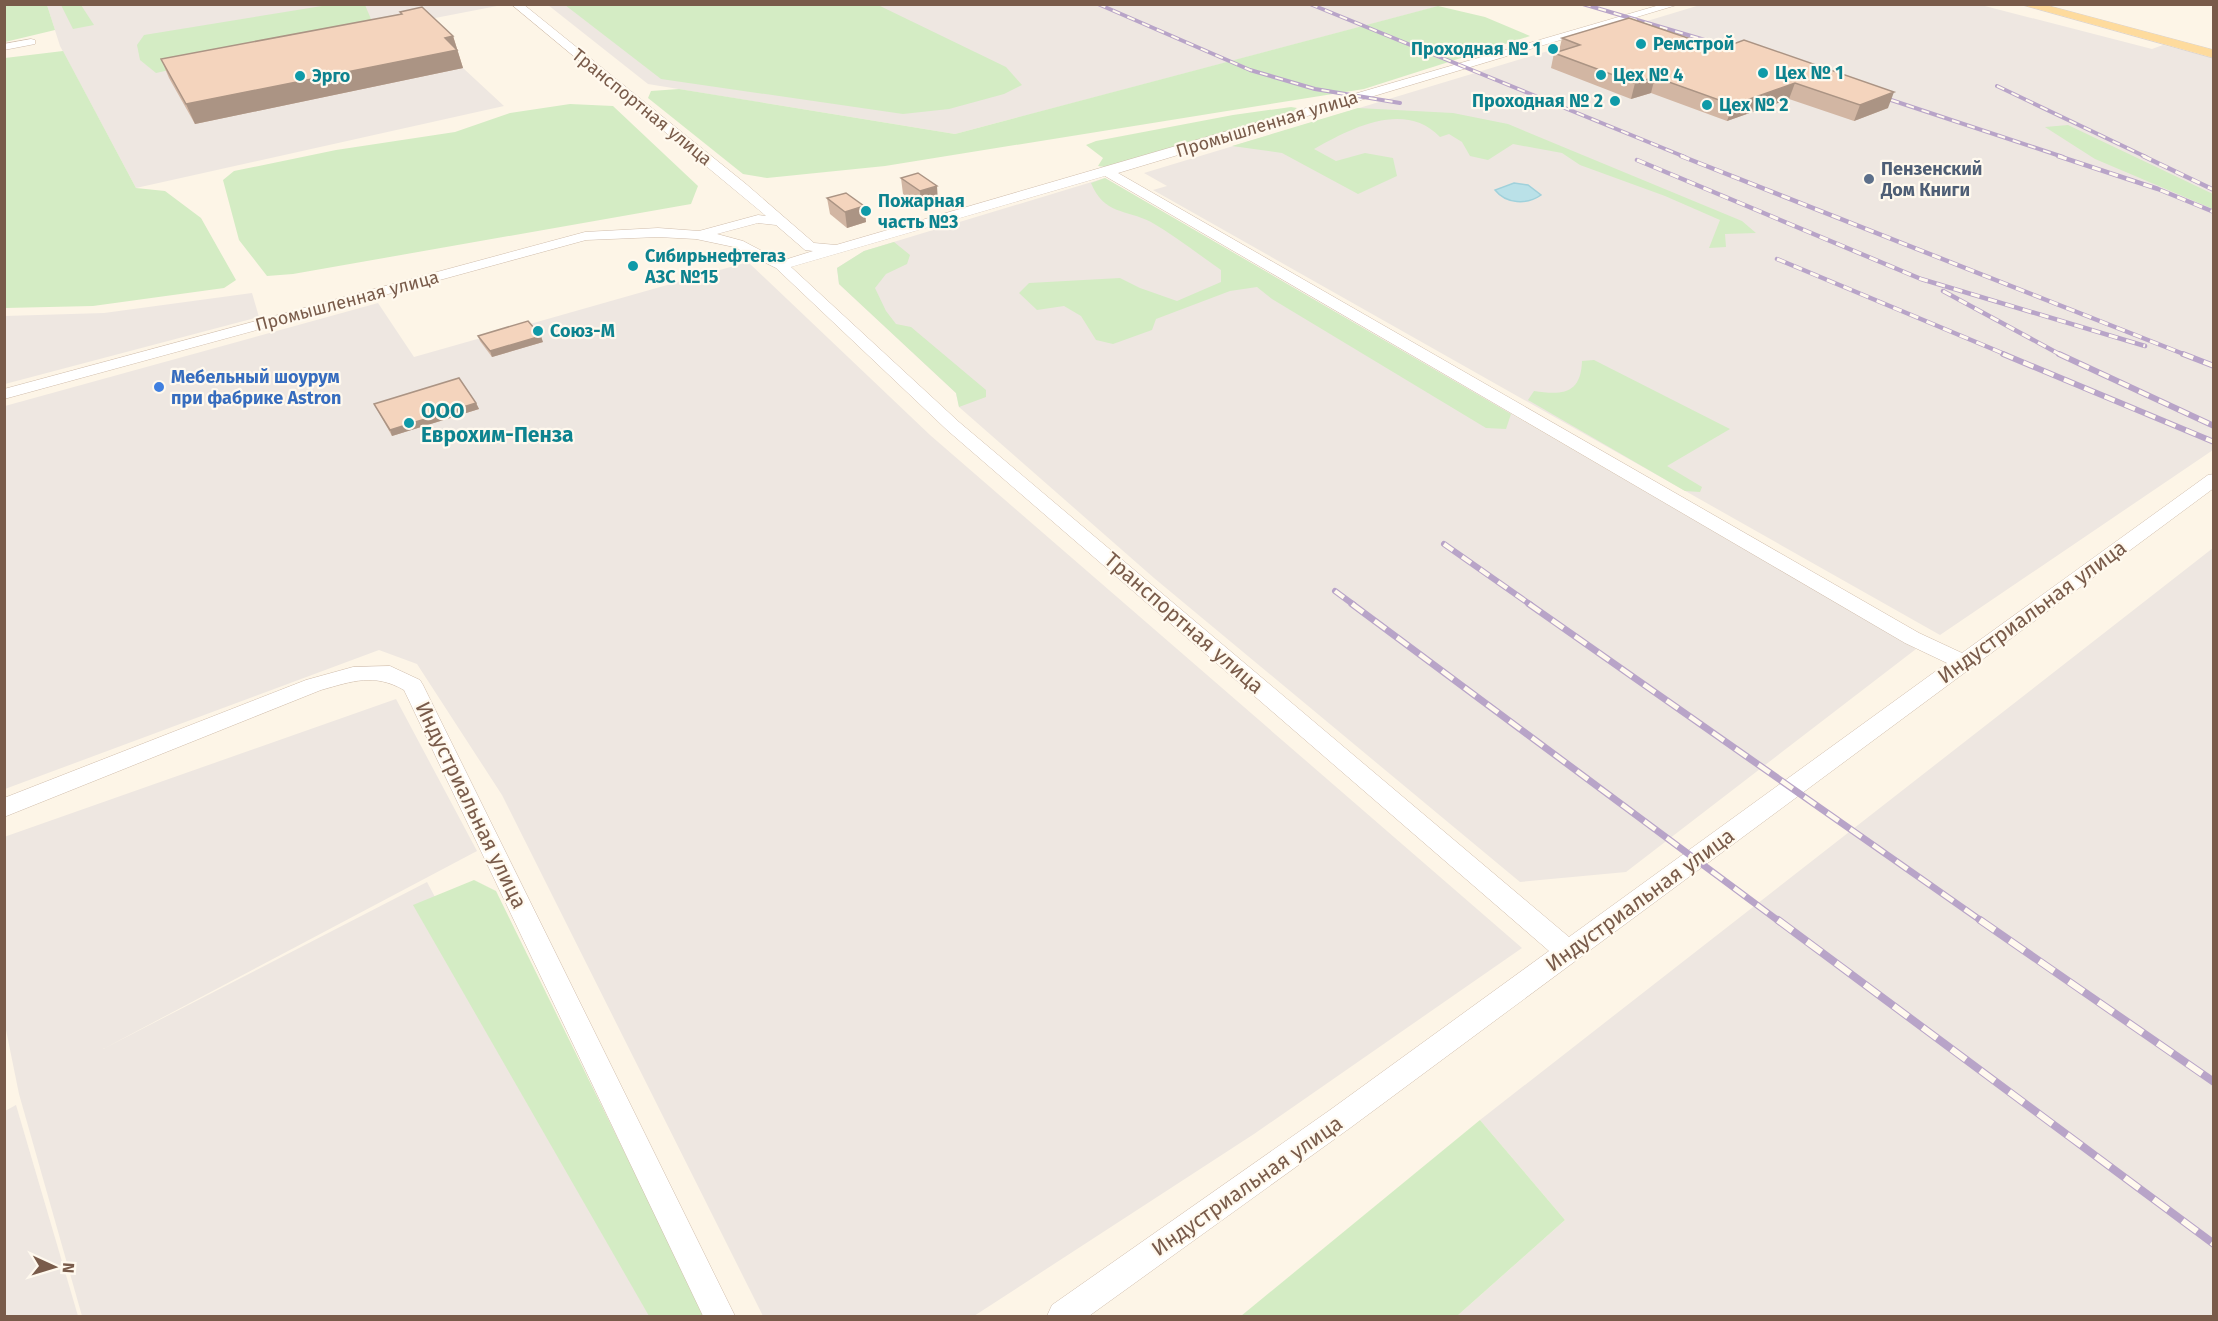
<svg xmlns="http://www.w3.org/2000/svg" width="2218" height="1321" viewBox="0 0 2218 1321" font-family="'Fira Sans',sans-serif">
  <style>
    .industrial { fill: #eee7e1 }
    .green { fill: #d4ecc4 }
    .water { fill: #bae1e8; stroke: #a0d1db; stroke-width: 1.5 }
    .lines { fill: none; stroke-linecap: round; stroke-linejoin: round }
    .minor-casing { stroke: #d0bdac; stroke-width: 1 }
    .major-casing { stroke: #dcd4d0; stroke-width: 1 }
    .minor { fill: #fff; fill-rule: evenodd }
    .major { fill: #fedb9d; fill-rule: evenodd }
    .rail-far4-casing { stroke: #b8a4c8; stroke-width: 4 }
    .rail-far3-casing { stroke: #b8a4c8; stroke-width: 4.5 }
    .rail-far2-casing { stroke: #b8a4c8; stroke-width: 6 }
    .rail-far1-casing { stroke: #b8a4c8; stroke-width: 7 }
    .rail-casing { stroke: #b8a4c8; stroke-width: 8 }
    .rail-far4 { stroke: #fff9ee; stroke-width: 2; stroke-dasharray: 8; stroke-linecap: butt }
    .rail-far3 { stroke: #fff9ee; stroke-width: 3; stroke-dasharray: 9; stroke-linecap: butt }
    .rail-far2 { stroke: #fff9ee; stroke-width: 4; stroke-dasharray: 11; stroke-linecap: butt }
    .rail-far1 { stroke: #fff9ee; stroke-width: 4.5; stroke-dasharray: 14; stroke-linecap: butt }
    .rail { stroke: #fff9ee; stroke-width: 6; stroke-dasharray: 18; stroke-linecap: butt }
    .wall { fill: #d2b6a3 }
    .shaded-wall { fill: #ab9484 }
    .building { fill: #f4d4bd; stroke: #ab9484; stroke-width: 1.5 }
    .culture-dot { fill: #0f9aa8; stroke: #fff9ee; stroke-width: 2 }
    .service-dot { fill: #5c6f8a; stroke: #fff9ee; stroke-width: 2 }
    .shop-dot { fill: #3f7fe0; stroke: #fff9ee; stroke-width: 2 }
    .labels { text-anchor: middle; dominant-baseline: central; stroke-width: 4.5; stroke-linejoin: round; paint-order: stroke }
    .far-culture-label { font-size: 18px; font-weight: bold; fill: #0d838f; stroke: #fff9ee; text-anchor: start }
    .far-street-label { font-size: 18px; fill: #795b4a; stroke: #fff9ee }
    .far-service-label { font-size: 18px; font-weight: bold; fill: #4e5e75; stroke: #fff9ee; text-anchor: start }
    .far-shop-label { font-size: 18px; font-weight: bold; fill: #366cbe; stroke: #fff9ee; text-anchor: start }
    .culture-label { font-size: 21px; font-weight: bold; fill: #0d838f; stroke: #fff9ee; text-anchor: start }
    .street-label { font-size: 21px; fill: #795b4a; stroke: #fff9ee }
  </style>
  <rect width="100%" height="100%" fill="#fdf5e7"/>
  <!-- industrial -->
  <g class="industrial">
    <path d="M47,5H495L497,6L430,19L463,68L504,106L136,188L60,46Z"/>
    <path d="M548,5H1443L955,134L648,84Z"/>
    <path d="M1700,5H1981L2152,49L2163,45L2213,58V450L1940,635L1153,190L1167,186L1144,173Z"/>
    <path d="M1105,178L1916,649L1626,872L1520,882L1154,578L959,407L956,393L839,284L837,268L864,251Z"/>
    <path d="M748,262L930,435L1522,948L1254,1134L974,1316H763L502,795L417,664L379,650L5,789V406L378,303L414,357Z"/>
    <path d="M252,293L259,317L5,384V316L104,313Z"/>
    <path d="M2213,548V1316H1457L1565,1220L1480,1120Z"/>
    <path d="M396,699L477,851L103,1049L427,882L657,1316H82L19,1094L5,1025L4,837Z"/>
    <path d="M16,1105L78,1316H5V1111Z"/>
  </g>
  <!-- green -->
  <g class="green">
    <path d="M5,4L47,5L55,30L5,42Z"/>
    <path d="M61,5H81L94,25L73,29Z"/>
    <path d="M328,5H365L371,19L366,26L156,73L140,60L137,45L144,35Z"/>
    <path d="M565,5H878L1006,67L1022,85L1004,94L949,109L903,114L661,79Z"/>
    <path d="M1438,6L1485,17L1530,36L1364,89L885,166L767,178L743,174L648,98L651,91L679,89L955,134Z"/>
    <path d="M63,51L136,188L165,191L201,218L236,280L224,288L93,306L5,308V58Z"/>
    <path d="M570,104L613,106L698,186L691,204L293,274L267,276L239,240L223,180L234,171L336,150L455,132L510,113Z"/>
    <path d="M1291,107L1297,108L1292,112L1111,168L1098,166L1103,158L1086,145L1096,141L1233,115Z"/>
    <path d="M1358,108L1453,113L1508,124L1742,221L1756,233L1725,234L1726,247L1709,248L1720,220L1665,196L1580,165L1562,153L1513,144L1488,160L1470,156L1462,142L1449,134L1440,137C1405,100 1351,128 1314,149L1336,161L1365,153L1393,158L1397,176L1358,194L1282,153L1232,146Z"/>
    <path d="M2068,125L2213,194V209L2095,159L2045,127Z"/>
    <path d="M1105,178L1511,414L1506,429L1486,428L1272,299L1257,287L1230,291L1156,319L1152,330L1113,344L1096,340L1081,316L1064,306L1037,310L1019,293L1029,283L1120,278L1140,288L1177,301L1221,282V270C1198,254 1175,236 1151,222C1126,209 1104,215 1091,183Z"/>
    <path d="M894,242L910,255L907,264L886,274L875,288L886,311L896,324L911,327L986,390V397L959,407L956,393L839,284L837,268L864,251Z"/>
    <path d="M1594,360L1730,429L1667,466L1702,487L1700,492L1685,491L1528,400L1534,391C1561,395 1581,395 1582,361Z"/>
    <path d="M474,880L496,891L705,1316H649L413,905Z"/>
    <path d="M1480,1120L1565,1220L1457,1316H1241Z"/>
  </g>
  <!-- water -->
  <path class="water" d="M1514,183L1528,185L1541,195C1527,205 1506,204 1495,190Z"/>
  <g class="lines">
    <!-- minor casing -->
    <g class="minor-casing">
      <g id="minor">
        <path d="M511,4H523L746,184L814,243L836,245L1663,4H1680L1118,173L1919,633L1962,653L2208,475L2214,474V488L1350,1128L1089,1316H1047L1052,1305L1330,1110L1549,951L947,430L776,268L734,247L696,239L658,237L586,240L4,399V389L585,232L658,228L699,231L758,215L766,216ZM1105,176L1905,643L1947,663L1569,937L959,422L791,267ZM758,223L776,225L805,250L813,251L781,261L743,241L717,234Z"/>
        <path d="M31,39L35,40V44L4,50V44Z"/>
        <path d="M390,666L420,680L423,685L735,1316H703L404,690C374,673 353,681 321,690L4,817V798L306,680L353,667Z"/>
      </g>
    </g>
    <!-- major casing -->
    <g class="major-casing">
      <path id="major" d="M2019,4H2042L2214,50V58Z"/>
    </g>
    <!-- minor -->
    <use href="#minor" class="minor"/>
    <!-- major -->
    <use href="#major" class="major"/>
    <!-- rail-far4 casing -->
    <g class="rail-far4-casing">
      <g id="rail-far4">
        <path d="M1098,4L1250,70L1315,89L1400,103"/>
        <path d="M1310,4L1685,157"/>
        <path d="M1583,4L1742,51"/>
        <path d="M1997,86L2146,157"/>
        <path d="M1876,95L2063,157"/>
      </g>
    </g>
    <!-- rail-far3 casing -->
    <g class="rail-far3-casing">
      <g id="rail-far3">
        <path d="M1681,156L2186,355"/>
        <path d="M2058,156L2158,189L2214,212"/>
        <path d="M2143,156L2214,190"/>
        <path d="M1637,160L1921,279L2145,346"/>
        <path d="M1777,259L2007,355"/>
        <path d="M1943,291L2061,355"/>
      </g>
    </g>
    <!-- rail-far2 casing -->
    <g class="rail-far2-casing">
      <g id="rail-far2">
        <path d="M2003,354L2214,442"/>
        <path d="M2059,354L2214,426"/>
        <path d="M2183,354L2214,366"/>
        <path d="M1444,544L1531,605"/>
        <path d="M1335,591L1354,605"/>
      </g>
    </g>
    <!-- rail-far1 casing -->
    <g class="rail-far1-casing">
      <g id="rail-far1">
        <path d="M1352,604L1780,922"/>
        <path d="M1529,604L1983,922"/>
      </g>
    </g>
    <!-- rail casing -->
    <g class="rail-casing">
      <g id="rail">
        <path d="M1778,920L2214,1244"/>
        <path d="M1980,920L2214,1082"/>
      </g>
    </g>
    <!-- rail-far4 -->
    <use href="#rail-far4" class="rail-far4"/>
    <!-- rail-far3 -->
    <use href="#rail-far3" class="rail-far3"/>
    <!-- rail-far2 -->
    <use href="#rail-far2" class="rail-far2"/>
    <!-- rail-far1 -->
    <use href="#rail-far1" class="rail-far1"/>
    <!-- rail -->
    <use href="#rail" class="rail"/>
  </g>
  <!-- wall -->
  <g class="wall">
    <path d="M400,12L453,36L463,68L195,124L169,78L161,59L401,15Z"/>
    <path d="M1629,18L1888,108L1854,121L1789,99L1727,121L1651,93L1631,99L1551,68L1554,53L1559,51L1562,38Z"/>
    <path d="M901,178L938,202L921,207L903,194Z"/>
    <path d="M827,198L864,206L866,222L847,228L830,214Z"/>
    <path d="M478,336L543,342L492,357L480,341Z"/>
    <path d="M476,403L479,409L392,436L374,404Z"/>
  </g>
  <!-- shaded-wall -->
  <g class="shaded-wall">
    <path d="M453,36L463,68L195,124L186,104Z"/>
    <path d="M1655,77L1651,93L1631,99L1635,83Z"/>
    <path d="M1795,83L1789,99L1727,121L1733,105Z"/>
    <path d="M1894,92L1888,108L1854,121L1860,105Z"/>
    <path d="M937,186L938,202L921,207L920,191Z"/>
    <path d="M864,206L866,222L847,228L845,212Z"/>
    <path d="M541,336L543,342L492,357L490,351Z"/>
    <path d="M476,403L479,409L392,436L390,430Z"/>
  </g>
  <!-- building -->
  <g class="building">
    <path d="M422,7L453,36L445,38L457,50L186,104L161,59L402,14L400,12Z"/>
    <path d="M1629,18L1720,49L1744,40L1894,92L1860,105L1795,83L1733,105L1655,77L1635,83L1554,53L1580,45L1562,38Z"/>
    <path d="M918,173L937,186L920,191L901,178Z"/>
    <path d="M846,193L864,206L845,212L827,198Z"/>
    <path d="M528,321L541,336L490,351L478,336Z"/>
    <path d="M459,378L476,403L390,430L374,404Z"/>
  </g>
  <!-- markers -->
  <g class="culture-dot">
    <circle cx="1641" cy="44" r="6"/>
    <circle cx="1553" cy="49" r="6"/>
    <circle cx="1763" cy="73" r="6"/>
    <circle cx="1601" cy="75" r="6"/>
    <circle cx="300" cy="76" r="6"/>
    <circle cx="1615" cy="101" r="6"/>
    <circle cx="1707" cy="105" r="6"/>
    <circle cx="866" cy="211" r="6"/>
    <circle cx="633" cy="266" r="6"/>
    <circle cx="538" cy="331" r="6"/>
    <circle cx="409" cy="423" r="6"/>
  </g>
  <circle class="service-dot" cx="1869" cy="179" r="6"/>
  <circle class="shop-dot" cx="159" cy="387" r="6"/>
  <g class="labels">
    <!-- far-culture labels -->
    <g class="far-culture-label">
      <text x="1653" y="44">Ремстрой</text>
      <text x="1541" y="49" text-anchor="end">Проходная № 1</text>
      <text x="1775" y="73">Цех № 1</text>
      <text x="1613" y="75">Цех № 4</text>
      <text x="312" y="76">Эрго</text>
      <text x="1603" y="101" text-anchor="end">Проходная № 2</text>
      <text x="1719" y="105">Цех № 2</text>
      <text x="878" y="201">Пожарная<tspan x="878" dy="21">часть №3</tspan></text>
      <text x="645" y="256">Сибирьнефтегаз<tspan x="645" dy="21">АЗС №15</tspan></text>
      <text x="550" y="331">Союз-М</text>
    </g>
    <!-- far-street labels -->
    <g class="far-street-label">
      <text transform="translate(642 107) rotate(39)">Транспортная улица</text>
      <text transform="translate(1267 124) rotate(-17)">Промышленная улица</text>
      <text transform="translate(347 301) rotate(-15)">Промышленная улица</text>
    </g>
    <!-- far-service labels -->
    <g class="far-service-label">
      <text x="1881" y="169">Пензенский<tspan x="1881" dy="21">Дом Книги</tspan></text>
    </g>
    <!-- far-shop labels -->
    <g class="far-shop-label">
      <text x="171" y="377">Мебельный шоурум<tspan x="171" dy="21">при фабрике Astron</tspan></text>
    </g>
    <!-- culture labels -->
    <g class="culture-label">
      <text x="421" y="411">ООО<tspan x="421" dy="24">Еврохим-Пенза</tspan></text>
    </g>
    <!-- street labels -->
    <g class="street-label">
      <text transform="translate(2032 612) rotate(-36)">Индустриальная улица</text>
      <text transform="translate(1184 623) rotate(41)">Транспортная улица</text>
      <text transform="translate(471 805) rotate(64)">Индустриальная улица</text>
      <text transform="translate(1640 900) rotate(-36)">Индустриальная улица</text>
      <text transform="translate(1247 1186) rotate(-35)">Индустриальная улица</text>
    </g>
  </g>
  <!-- border -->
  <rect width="2218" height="1321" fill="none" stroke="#795b4a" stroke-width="12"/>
  <!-- north arrow -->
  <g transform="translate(54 1267) rotate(94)" stroke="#fff9ee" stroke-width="4.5" paint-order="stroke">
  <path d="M0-4.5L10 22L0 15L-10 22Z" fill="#795b4a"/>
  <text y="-9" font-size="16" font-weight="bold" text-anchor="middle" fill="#795b4a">N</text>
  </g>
</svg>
